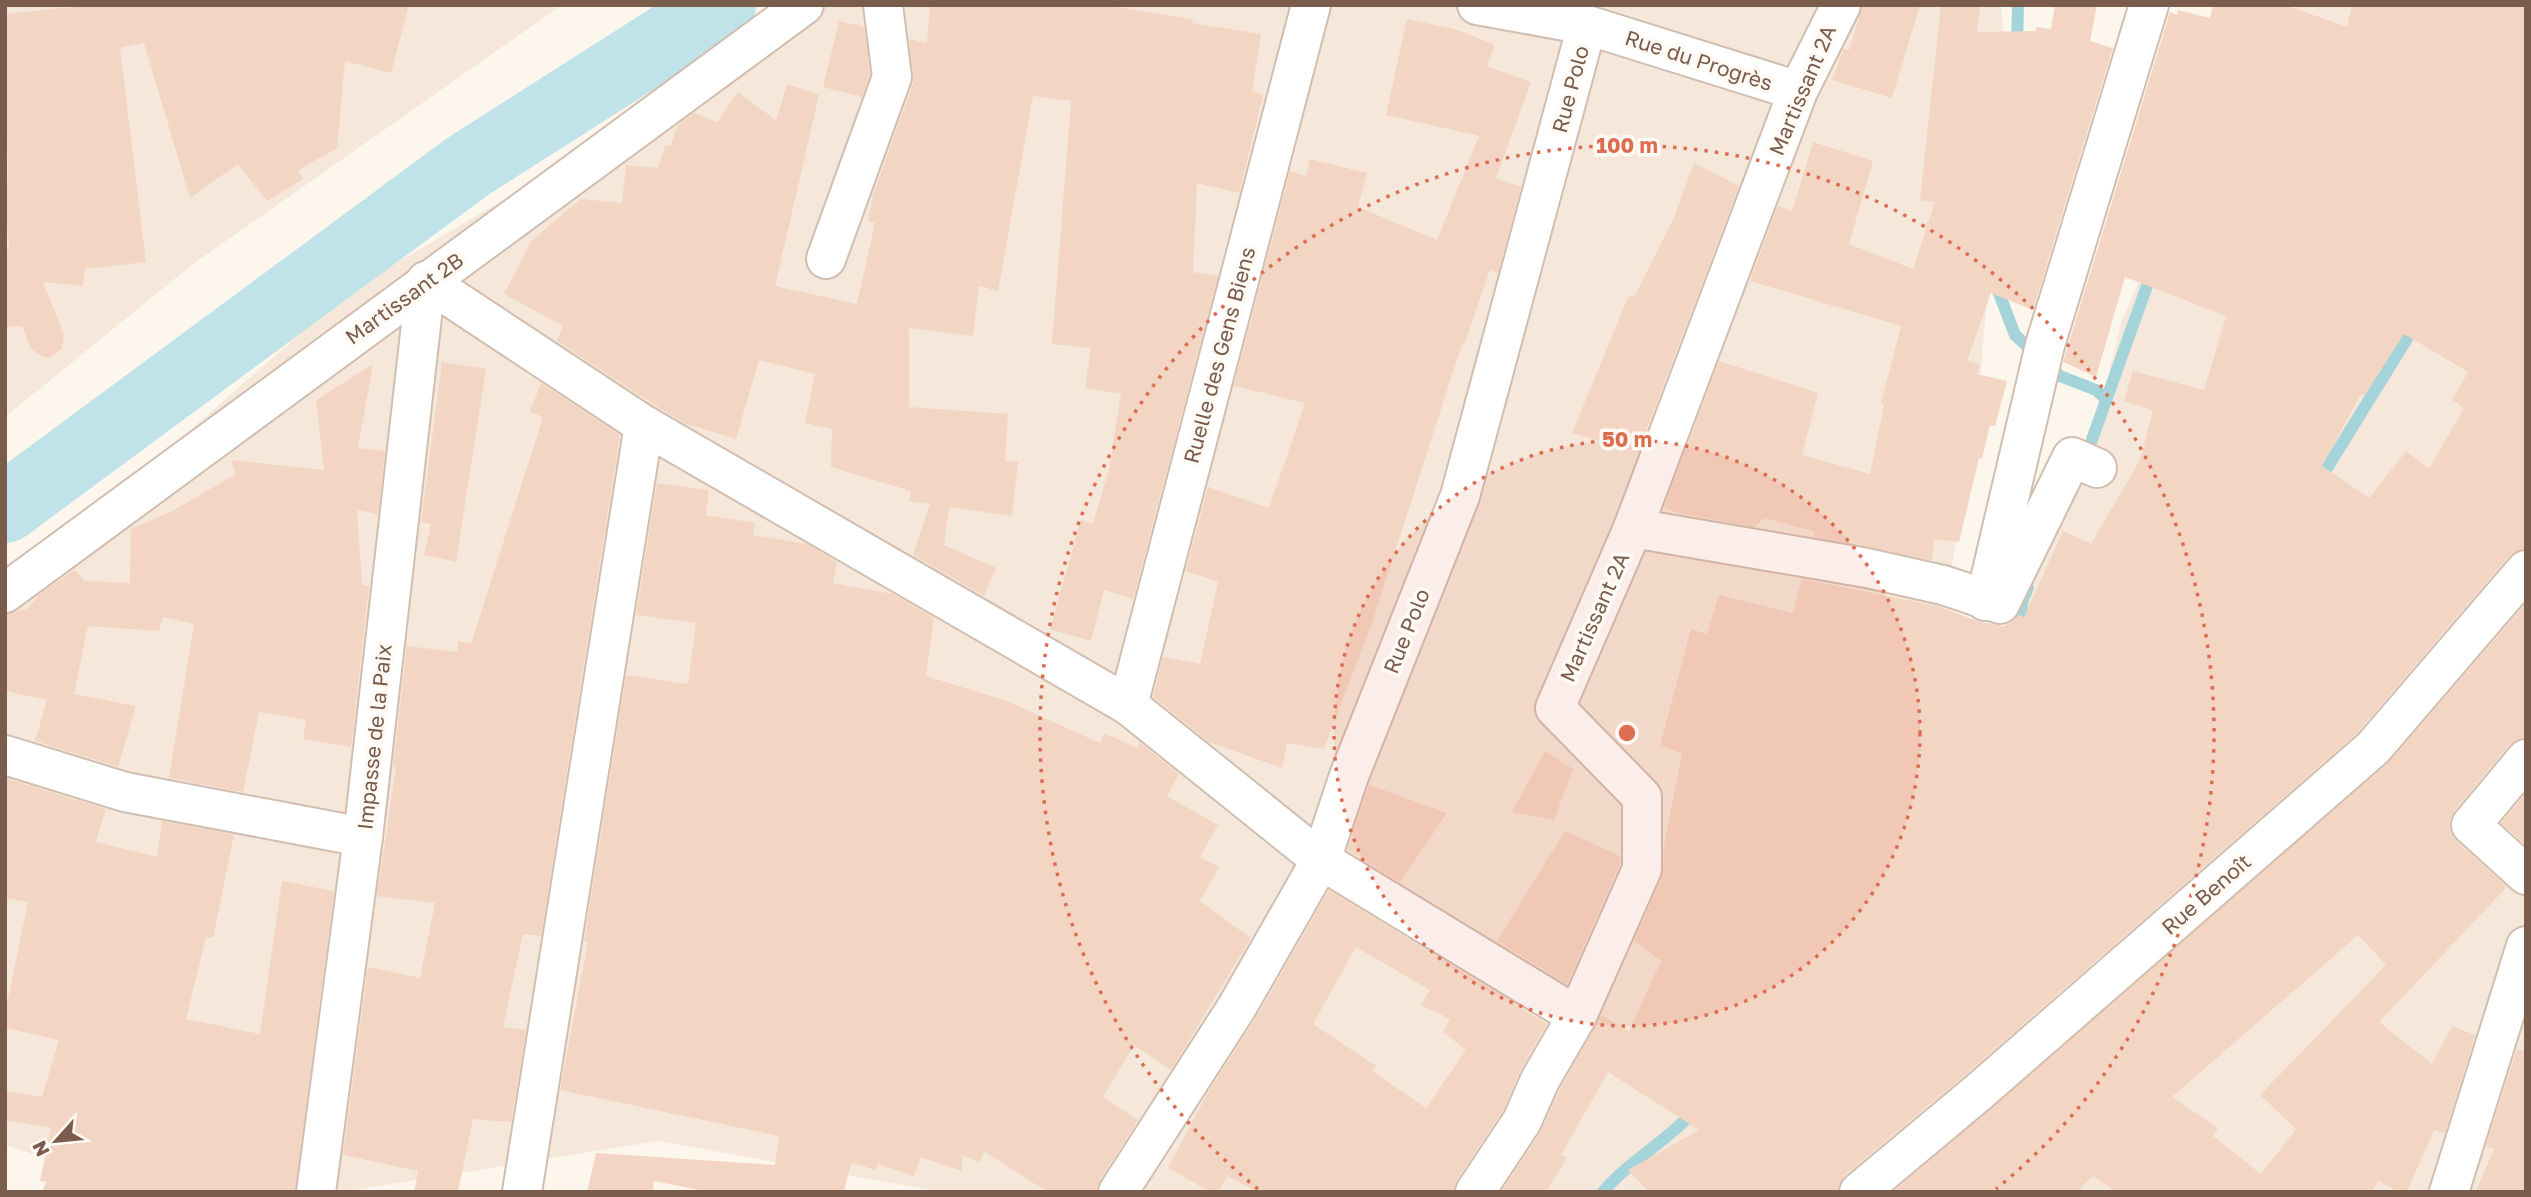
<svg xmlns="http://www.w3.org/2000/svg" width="2531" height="1197" viewBox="0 0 2531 1197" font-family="'Golos Text',sans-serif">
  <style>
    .residential { fill: #f5e8da }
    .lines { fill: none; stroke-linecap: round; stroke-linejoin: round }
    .stream { stroke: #a5d3da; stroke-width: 12 }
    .river { stroke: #bfe3e8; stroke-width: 70 }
    .building { fill: #f3d5c3; fill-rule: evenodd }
    .street-casing { stroke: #d1beb0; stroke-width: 42 }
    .street { stroke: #fff; stroke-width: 38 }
    .ring { fill: none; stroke: #dc6d51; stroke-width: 3.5; stroke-dasharray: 3.5 7 }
    .labels { text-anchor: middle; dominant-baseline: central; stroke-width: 7; stroke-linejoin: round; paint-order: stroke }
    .street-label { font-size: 21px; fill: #7a5c4d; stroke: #fffaf3 }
    .centre { fill: #dc6d51; stroke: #fffaf3; stroke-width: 3.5 }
    .ring-label { font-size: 21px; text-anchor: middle; font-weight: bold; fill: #dc6d51; stroke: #fffaf3; stroke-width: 7; stroke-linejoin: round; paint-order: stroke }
  </style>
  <rect width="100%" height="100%" fill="#fdf6ec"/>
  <!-- residential -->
  <g class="residential">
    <path d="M5,5H562L193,264L5,417Z"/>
    <path d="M823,5H2001L2014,164L1989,268L1980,385L1957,539L1930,672L2010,670L2018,588L2076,479L2093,439L2121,323L2260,5H2526V1192H941L658,1141L342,1192H153L5,1145V592L350,290L776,40Z"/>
  </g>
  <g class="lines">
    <!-- stream -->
    <g class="stream">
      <path d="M2017,47L2018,5"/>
      <path d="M1999,281L1997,288L2015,335L2060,376L2096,390L2105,398"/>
      <path d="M2085,459L2152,272"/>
      <path d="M2319,481L2416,324"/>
      <path d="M2021,631L2022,601L2028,588"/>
      <path d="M1603,1192C1630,1160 1668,1141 1695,1110"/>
    </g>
    <!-- river -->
    <path class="river" d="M5,508L467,167L721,5"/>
  </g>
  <!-- building -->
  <g class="building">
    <path d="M93,5H409L391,73L345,61L337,148L298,170L303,179L267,201L238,164L190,198L144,43L120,48L146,262L85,269L83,286L43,282L64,335L62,349L50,357H43L31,349L22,326L5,327V250H9L5,197V182H8L5,14Z"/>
    <path d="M930,5H1103L1193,19L1192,23L1261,34L1252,92L1263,95L1239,193L1197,183L1193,272L1218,276L1133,599L1104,590L1091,641L1050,629L1081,520L1093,524L1109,469L1121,394L1085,388L1091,348L1052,344L1071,101L1033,96L998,291L979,286L973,336L909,328V407L1008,414L1005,461L1018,462L1012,516L949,507L944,545L996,568L984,596L913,555L930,504L909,501L911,491L831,467L832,429L805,423L815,374L759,360L736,439L684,423L656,406L557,341L563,326L504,294L532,240L581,199L622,203L626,165L658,168L665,145L670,146L678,125L694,113L717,122L738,92L776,120L787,84L819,95L775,286L857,304L875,223L868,222L873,195L913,84L909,39L927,43Z"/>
    <path d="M1863,5H1920L1892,98L1832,80L1844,49L1849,50Z"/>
    <path d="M1941,5H1980L1977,32L2036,31V27L2051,29L2055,5H2097L2090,41L2113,48L2033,310L1991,293L1967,361L1980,364L1977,374L2007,381L1995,426L1990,425L1982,459L1979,458L1959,542L1934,539L1932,560L1814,537L1815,532L1764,518L1754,527L1677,513L1664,507L1719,361L1818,393L1802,455L1870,474L1884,405L1881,403L1901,326L1750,281L1778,205L1792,212L1813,142L1873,161L1849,244L1913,269L1935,202L1920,200Z"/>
    <path d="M2213,5H2285L2347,27L2352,5H2526V549L2509,556L2357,733L1967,1073L1845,1175L1838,1192H1649L1628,1170L1699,1130L1608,1072L1561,1155L1567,1158L1546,1192H1501L1540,1133L1560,1090L1601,1015L1629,1031L1661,961L1634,941L1662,877L1664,846L1682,753L1660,746L1691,629L1707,634L1719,595L1793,613L1802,579L1937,606L1981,622L2003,626L2012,622L2018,615L2024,617L2063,531L2091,544L2140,460L2153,410L2124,401L2133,371L2204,390L2226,316L2125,277L2096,377L2063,362L2170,12L2177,15L2178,10L2210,18ZM2404,334L2468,372L2452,400L2464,408L2429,469L2406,451L2369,498L2322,466L2361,394L2364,396Z"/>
    <path d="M1407,19L1458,30L1495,45L1487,66L1531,82L1496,178L1521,187L1498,273L1490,270L1464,345L1462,344L1371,626L1324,749L1287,743L1282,768L1209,742L1153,697L1163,657L1200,664L1218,582L1186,571L1208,487L1269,508L1305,403L1234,386L1290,171L1306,176L1310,159L1367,173L1358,207L1437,240L1479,136L1386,115Z"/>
    <path d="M839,21L864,27L870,74L862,97L823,87Z"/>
    <path d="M1694,163L1739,186L1638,452L1572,433L1629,295L1634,297L1675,215Z"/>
    <path d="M442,362L486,369L456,562L424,555L431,524L421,522Z"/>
    <path d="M373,364L358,448L385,451L378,514L357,510L362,585L369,586L351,747L303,739L306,720L259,712L243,792L169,778L194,624L163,617L159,631L88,626L74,694L136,706L118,767L35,741L47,700L5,691V614L27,609L40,594L74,570L85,581L130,583L131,529L174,510L236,474L231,460L324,470L316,400Z"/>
    <path d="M541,383L620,435L541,936L523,934L503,1027L526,1030L511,1122L473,1119L458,1192H414L418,1171L343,1155L368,967L420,978L435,903L377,896L396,767H393L407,646L457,652L458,641L471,644L543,417L530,412Z"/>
    <path d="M657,483L709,490L706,515L755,523L753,535L807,544L837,562L833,583L893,594L934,618L926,676L1007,701L1100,743L1104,733L1138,748L1139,742L1179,774L1167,796L1218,825L1200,857L1219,867L1200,901L1251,938L1171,1070L1134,1045L1103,1097L1138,1120L1100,1180L1096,1192H1047L984,1151L980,1162L962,1155V1171L921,1157L914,1176L878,1164L876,1170L851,1163L844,1192H709L654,1181L653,1192H587L596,1153L775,1165L779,1136L560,1090L588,942H584L626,675L688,684L696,623L636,615Z"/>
    <path d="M2526,604V738L2509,745L2454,811L2449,822L2451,833L2456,841L2507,887L2379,1022L2432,1064L2452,1026L2475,1035L2445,1133L2434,1130L2407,1192H2399L2378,1181L2372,1192H2116L2093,1176L2077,1192H1893L2387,764ZM2358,935L2386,965L2260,1095L2296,1129L2261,1174L2213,1136L2218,1128L2172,1097Z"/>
    <path d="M1545,751L1573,769L1554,820L1512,812Z"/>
    <path d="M5,778L106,809L96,842L157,857L162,821L234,835L213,938L206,937L186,1019L260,1034L282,881L334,891L295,1192H42L46,1182L40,1181L51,1128L5,1120V1091L42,1097L59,1040L5,1028V1013L28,902L5,898Z"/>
    <path d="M1369,785L1447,813L1400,882L1347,850Z"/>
    <path d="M2526,793V845L2501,823Z"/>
    <path d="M1565,831L1620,856V864L1567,984L1497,941Z"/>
    <path d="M1329,890L1547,1024L1521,1069L1503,1110L1457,1180L1453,1192H1257L1227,1176L1219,1192H1211L1168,1168L1207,1094L1256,1018ZM1356,947L1430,990L1421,1005L1450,1019L1443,1032L1466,1050L1426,1108L1372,1071L1376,1066L1313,1024Z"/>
    <path d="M2517,1049L2526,1052V1192H2476L2494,1149L2486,1146Z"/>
  </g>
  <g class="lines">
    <!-- street casing -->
    <g class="street-casing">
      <g id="street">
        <path d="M1477,5L1587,25L1798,91"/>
        <path d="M826,259L892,77L883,5"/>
        <path d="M1633,528L1867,568L1943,585L2000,604L2072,457L2097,468"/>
        <path d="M5,593L804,5"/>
        <path d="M1985,601L2045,345L2149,5"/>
        <path d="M1128,705L1311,5"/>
        <path d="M5,755L125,792L363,837"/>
        <path d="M2526,759L2471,825L2526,875"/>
        <path d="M316,1192L363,837L426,281L644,425L1128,705L1321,860L1577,1016"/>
        <path d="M522,1192L644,425"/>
        <path d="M1118,1192L1237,1007L1321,860L1349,776L1460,496L1587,25"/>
        <path d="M1475,1192L1522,1121L1540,1080L1577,1016L1642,869V797L1555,708L1633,528L1798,91L1841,5"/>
        <path d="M1859,1192L1981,1090L2373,748L2526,570"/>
        <path d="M2449,1192L2526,946"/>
      </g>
    </g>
    <!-- street -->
    <use href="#street" class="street"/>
  </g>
  <!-- distance rings -->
  <circle cx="1627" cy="733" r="293" fill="#dc6d51" fill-opacity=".12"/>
  <g class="ring">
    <circle cx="1627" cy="733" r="293"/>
    <path d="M1258 1189A587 587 0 1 1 1996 1189"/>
  </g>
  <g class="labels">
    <!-- street labels -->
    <g class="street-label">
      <text transform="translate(1699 60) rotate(18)">Rue du Progrès</text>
      <text transform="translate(1570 89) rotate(-75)">Rue Polo</text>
      <text transform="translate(1802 90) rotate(-67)">Martissant 2A</text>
      <text transform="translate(404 298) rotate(-36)">Martissant 2B</text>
      <text transform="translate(1219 355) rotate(-75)">Ruelle des Gens Biens</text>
      <text transform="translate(1594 617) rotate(-66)">Martissant 2A</text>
      <text transform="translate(1406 631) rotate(-68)">Rue Polo</text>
      <text transform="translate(374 737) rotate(-84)">Impasse de la Paix</text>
      <text transform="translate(2206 894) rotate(-41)">Rue Benoît</text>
    </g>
  </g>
  <circle cx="1627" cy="733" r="10" class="centre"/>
  <g class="ring-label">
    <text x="1627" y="153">100 m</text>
    <text x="1627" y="447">50 m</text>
  </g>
  <!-- border -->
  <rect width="2531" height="1197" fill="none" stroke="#7a5c4d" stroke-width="14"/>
  <!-- north arrow -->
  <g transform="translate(56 1141) rotate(243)" stroke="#fffaf3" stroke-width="5" paint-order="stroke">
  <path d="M0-5L12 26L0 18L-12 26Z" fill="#7a5c4d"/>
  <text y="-10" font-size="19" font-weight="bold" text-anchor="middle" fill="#7a5c4d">N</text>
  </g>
</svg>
